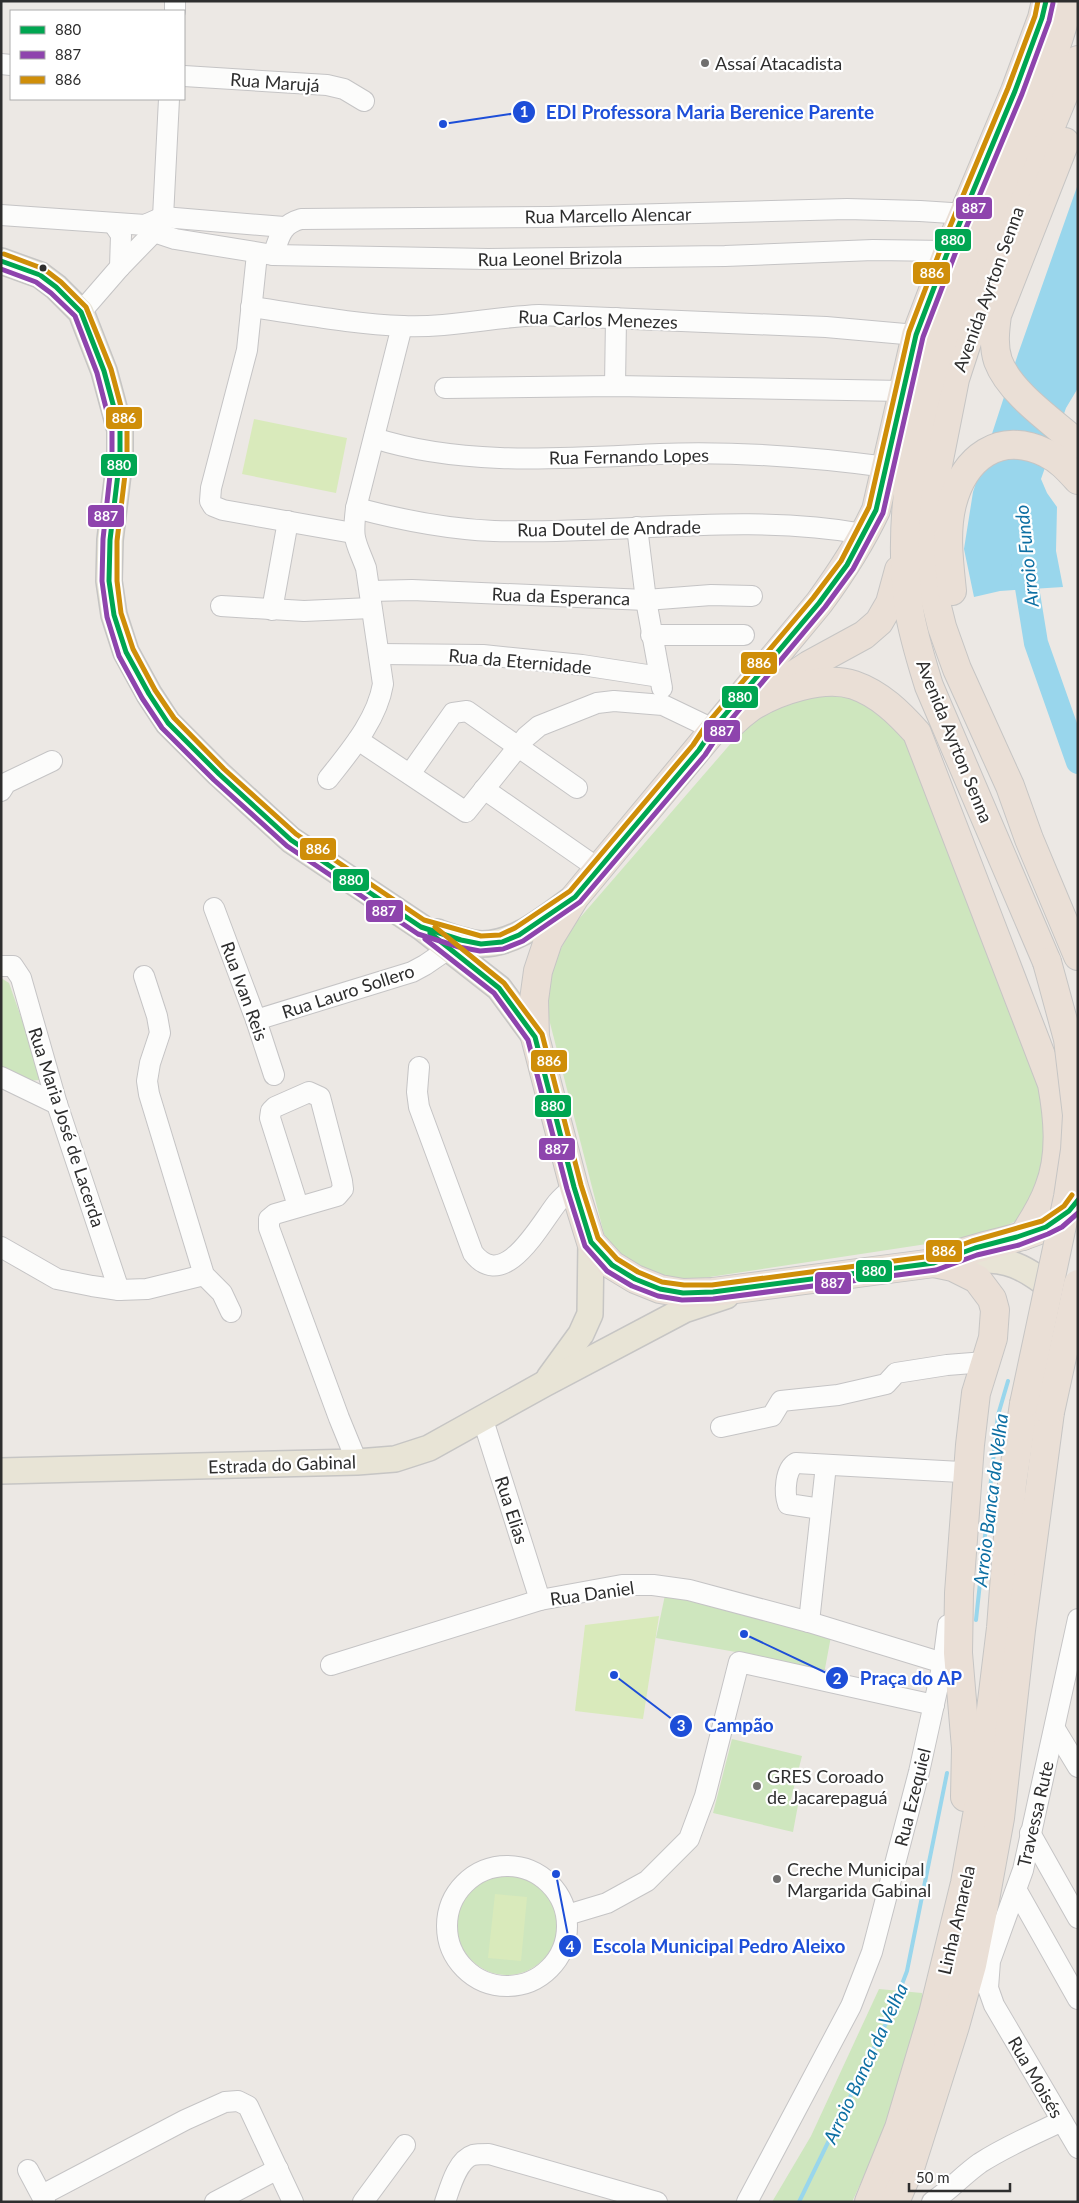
<svg xmlns="http://www.w3.org/2000/svg" width="1079" height="2203" viewBox="0 0 1079 2203" font-family="Lato,sans-serif">
  <style>
    .green { fill: #cee6be }
    .pitch { fill: #d9eabb }
    .water { fill: #99d6ec }
    .lines { fill: none; stroke-linecap: round; stroke-linejoin: round }
    .stream { stroke: #99d6ec; stroke-width: 4 }
    .river { stroke: #99d6ec; stroke-width: 24 }
    .minor-casing { stroke: #c5c4c5; stroke-width: 22 }
    .major-casing { stroke: #c6c5c4; stroke-width: 28 }
    .highway-casing { stroke: #c6c5c4; stroke-width: 30 }
    .minor { stroke: #fcfcfb; stroke-width: 20 }
    .major { stroke: #e8e4d6; stroke-width: 25 }
    .highway { stroke: #eadfd6; stroke-width: 28 }
    .highway-bridge-casing { stroke: #c6c5c4; stroke-width: 30; stroke-linecap: butt }
    .highway-bridge { stroke: #eadfd6; stroke-width: 28 }
    .bus-1-casing { stroke: #fff; stroke-width: 9 }
    .bus-2-casing { stroke: #fff; stroke-width: 9 }
    .bus-3-casing { stroke: #fff; stroke-width: 9 }
    .bus-1 { stroke: #00a651; stroke-width: 5 }
    .bus-2 { stroke: #8e44ad; stroke-width: 5 }
    .bus-3 { stroke: #cf8e09; stroke-width: 5 }
    .poi-dot { fill: #706f6e; stroke: #fff; stroke-width: 2 }
    .bus-dot { fill: #2e2e2e; stroke: #fff; stroke-width: 2 }
    .labels { text-anchor: middle; dominant-baseline: central; stroke-width: 4.5; stroke-linejoin: round; paint-order: stroke }
    .poi-label { font-size: 18px; fill: #2e2e2e; stroke: #fff; text-anchor: start }
    .street-label { font-size: 18px; fill: #2e2e2e; stroke: #fff }
    .water-label { font-size: 19px; font-style: italic; fill: #0d6fa3; stroke: #fff }
    .leader { fill: none; stroke: #1d4ed8; stroke-width: 2 }
    .callout-dot { fill: #1d4ed8; stroke: #fff; stroke-width: 2 }
    .mark-label { font-size: 15px; text-anchor: middle; font-weight: bold; fill: #fff }
    .callout-label { font-size: 19px; text-anchor: middle; font-weight: bold; fill: #1d4ed8; stroke: #fff; stroke-width: 4.5; stroke-linejoin: round; paint-order: stroke }
    .line-badge { stroke: #fff; stroke-width: 2 }
    .badge-label { font-size: 14px; text-anchor: middle; font-weight: bold; fill: #fff }
  </style>
  <rect width="100%" height="100%" fill="#ece8e4"/>
  <!-- green -->
  <g class="green">
    <path d="M829,692C872,701 880,708 906,742L1005,989L1046,1108L1042,1177L1036,1197L1016,1221L986,1235L690,1280C646,1277 629,1272 604,1234L549,1019C546,974 554,957 578,920L752,719L775,703Z"/>
    <path d="M1,978L9,983L40,1071L39,1080L28,1081L1,1066Z"/>
    <path d="M665,1595L832,1631L824,1674L753,1655L656,1638Z"/>
    <path d="M732,1739L802,1756L790,1803L798,1805L793,1832L713,1813Z"/>
    <circle cx="507" cy="1925" r="50"/>
    <path d="M879,1989L922,1993L926,2026L895,2119L881,2139L852,2202H772L811,2136Z"/>
  </g>
  <!-- pitch -->
  <g class="pitch">
    <path d="M254,419L347,438L336,493L242,474Z"/>
    <path d="M659,1616L643,1719L575,1711L585,1625Z"/>
    <path d="M495,1894L527,1897L521,1961L488,1958Z"/>
  </g>
  <!-- water -->
  <path class="water" d="M1078,184V388L1066,408L1041,479L1047,493L1057,507L1056,551L1063,587L1000,591L974,597L964,549L973,492L1018,354Z"/>
  <g class="lines">
    <!-- stream -->
    <g class="stream">
      <path d="M976,1620L998,1415L1008,1381"/>
      <path d="M799,2202L891,2013L907,1971L947,1773"/>
    </g>
    <!-- river -->
    <path class="river" d="M1022,557L1036,643L1078,762"/>
    <!-- minor casing -->
    <g class="minor-casing">
      <g id="minor">
        <path d="M175,11V1"/>
        <path d="M1,64L11,65"/>
        <path d="M184,76L327,85L344,89L364,101"/>
        <path d="M1,215L145,225L163,217L284,227"/>
        <path d="M145,225L154,232L175,239L273,255L488,259L725,256L873,250L948,251"/>
        <path d="M257,254L247,350L211,488L210,501L213,506L223,510L353,533"/>
        <path d="M273,255C280,237 280,225 301,219L549,217L847,209L920,211L951,213L963,217"/>
        <path d="M120,267L154,232L163,217L169,99"/>
        <path d="M251,307C301,314 352,324 403,326C449,328 493,317 539,315L826,327L916,335"/>
        <path d="M81,312L120,267L121,235L113,223"/>
        <path d="M615,386L616,318"/>
        <path d="M445,388L615,386L903,391"/>
        <path d="M374,438C464,467 566,458 660,454C735,451 812,457 887,467"/>
        <path d="M356,508C401,520 447,529 494,531C617,535 742,512 864,534"/>
        <path d="M637,527L646,600L662,688"/>
        <path d="M370,591L412,590L646,600L711,595L752,596"/>
        <path d="M221,606L304,611L371,608"/>
        <path d="M272,610L288,521"/>
        <path d="M651,635H744"/>
        <path d="M379,654L483,655L582,665L660,677"/>
        <path d="M358,740L466,812L526,737L539,726L597,703L614,701L663,705L713,729"/>
        <path d="M410,774L453,713L467,711L577,788"/>
        <path d="M328,779C350,751 377,720 383,684L366,568C355,539 352,541 356,508L402,326"/>
        <path d="M484,789L599,869"/>
        <path d="M1,791L6,783L52,761"/>
        <path d="M214,908L256,1020L274,1075"/>
        <path d="M1,966H13L21,978L57,1104L119,1290"/>
        <path d="M144,976L157,1016L160,1033L150,1063L147,1081L149,1094L204,1275L222,1293L231,1312"/>
        <path d="M256,1020L412,972L425,965L460,941"/>
        <path d="M419,1067L417,1092L419,1107L473,1253C504,1293 539,1226 557,1203C562,1197 568,1192 574,1187"/>
        <path d="M1,1077L57,1104"/>
        <path d="M298,1206L270,1118L271,1111L275,1107L309,1092L320,1097L342,1181L343,1189L337,1196L275,1214L269,1219V1228L339,1418L357,1462"/>
        <path d="M1,1247L57,1279L92,1286L119,1290L147,1289L204,1275"/>
        <path d="M483,1420L540,1600"/>
        <path d="M721,1427L772,1416L781,1401L838,1395L886,1384L896,1373L947,1365L985,1362"/>
        <path d="M821,1509L788,1504C784,1493 785,1469 796,1463L961,1472"/>
        <path d="M1078,1619L1023,1870L990,1961L988,1988L994,2005L1078,2148"/>
        <path d="M809,1622L826,1465"/>
        <path d="M331,1665L540,1600L622,1585H653L689,1590L809,1622L943,1663"/>
        <path d="M1055,1729L1078,1767"/>
        <path d="M1030,1833L1078,1918"/>
        <circle cx="507" cy="1926" r="60"/>
        <path d="M1017,1891L1078,1999"/>
        <path d="M567,1915L607,1903L647,1881L689,1839L705,1796L739,1662L934,1705"/>
        <path d="M28,2170L45,2202"/>
        <path d="M42,2195L185,2120L225,2102L238,2101L248,2106L293,2202"/>
        <path d="M215,2202L278,2169"/>
        <path d="M363,2202L405,2145"/>
        <path d="M445,2202C450,2188 457,2160 473,2155C477,2154 484,2154 489,2154L657,2202"/>
        <path d="M747,2202L851,2006L872,1952L919,1772L943,1663L948,1625"/>
        <path d="M932,2202C950,2190 963,2175 980,2163C1006,2146 1035,2134 1062,2121"/>
      </g>
    </g>
    <!-- major casing -->
    <g class="major-casing">
      <g id="major">
        <path d="M1,261L40,275L56,287L81,312L104,371L120,430V457L110,540L109,581L114,615L126,652L149,694L168,723L219,774L291,840L421,927L499,988L535,1037"/>
        <path d="M437,932C451,937 467,943 482,944C517,944 547,916 575,897"/>
        <path d="M957,1261C1010,1256 1022,1265 1063,1297"/>
        <path d="M549,1378L581,1334L590,1314L591,1242"/>
        <path d="M1,1471L357,1462L395,1459L429,1448L544,1384L684,1310L726,1296"/>
      </g>
    </g>
    <!-- highway casing -->
    <g class="highway-casing">
      <g id="highway">
        <path d="M1046,1L1042,18L1015,91L948,251L916,335L876,510C860,544 841,573 819,603L575,897L548,941L538,971L534,1000L535,1037L574,1187L591,1242L612,1265L635,1279L660,1289L683,1293L713,1292L934,1263C948,1257 963,1252 978,1248C1013,1238 1053,1233 1077,1202"/>
        <path d="M1078,60L986,284L955,379L929,510L928,550L934,595L942,627L957,669L1010,786L1029,839L1078,956"/>
        <path d="M1065,142L997,315C995,330 993,346 998,361C1010,393 1052,421 1078,444"/>
        <path d="M952,591C949,562 945,532 952,504C964,458 999,430 1046,453C1059,459 1068,469 1078,480"/>
        <path d="M777,686L809,665L864,635L879,622L890,603L899,570"/>
        <path d="M731,724C737,718 744,712 751,707C777,691 823,675 854,685C880,694 899,713 917,733L1052,1084C1058,1117 1062,1155 1049,1188C1043,1205 1033,1221 1023,1236"/>
        <path d="M1047,962L929,686C921,660 913,635 909,609C887,452 955,300 1012,158C1032,108 1057,54 1069,1"/>
        <path d="M934,1263L953,1267L977,1279L992,1299L995,1310L993,1338L976,1393L970,1445L959,1593L958,1653L966,1748L965,1797"/>
        <path d="M869,2202L899,2128L933,2014L965,1883L980,1799L1001,1628L1012,1484L1024,1404"/>
        <path d="M895,2202L911,2165L955,2026L972,1965L985,1900L1000,1818L1021,1630L1050,1412"/>
      </g>
    </g>
    <!-- minor -->
    <use href="#minor" class="minor"/>
    <!-- major -->
    <use href="#major" class="major"/>
    <!-- highway -->
    <use href="#highway" class="highway"/>
    <!-- highway-bridge casing -->
    <g class="highway-bridge-casing">
      <g id="highway-bridge">
        <path d="M1024,1404L1068,1197L1075,1150L1077,1115L1068,1039L1047,962"/>
        <path d="M1050,1412L1078,1284"/>
      </g>
    </g>
    <!-- highway-bridge -->
    <use href="#highway-bridge" class="highway-bridge"/>
    <!-- bus-1 casing -->
    <g class="bus-1-casing">
      <g id="bus-1">
        <path d="M1,261L40,275L56,287L81,312L104,371L120,430V457L110,540L109,581L114,615L126,652L149,694L168,723L219,774L291,840L421,927L461,940L481,944L502,942L519,935L575,897L699,750L713,729L819,603L847,565L876,510L916,335L948,251L1015,91L1042,18L1046,1"/>
        <path d="M430,933L499,988L535,1037L574,1187L591,1242L612,1265L635,1279L660,1289L683,1293L713,1292L934,1263L975,1248L1017,1237L1046,1227L1069,1211L1078,1200"/>
      </g>
    </g>
    <!-- bus-2 casing -->
    <g class="bus-2-casing">
      <g id="bus-2">
        <path d="M1,269L36,282L51,293L75,316L97,373L112,431V457L103,539L102,581L107,617L119,656L142,698L162,728L214,780L287,846L418,934L459,947L480,951L503,949L523,941L580,902L705,755L719,734L825,607L853,569L883,513L923,337L955,254L1022,94L1049,21L1053,3"/>
        <path d="M425,939L494,993L528,1040L567,1189L585,1246L607,1271L632,1286L658,1296L682,1300L713,1299L936,1270L977,1255L1019,1245L1048,1234L1062,1227L1078,1213"/>
      </g>
    </g>
    <!-- bus-3 casing -->
    <g class="bus-3-casing">
      <g id="bus-3">
        <path d="M4,254L44,269L61,282L86,307L111,369L127,429V458L117,541V581L121,613L133,649L155,690L174,718L224,769L296,834L424,920L481,936L500,935L515,928L570,891L693,745L707,724L813,598L841,561L869,507L909,332L941,248L1008,88L1035,16L1038,1"/>
        <path d="M435,927L504,983L542,1034L581,1185L598,1238L617,1259L638,1272L662,1282L684,1285H712L932,1256L972,1241L1042,1221L1064,1206L1072,1195"/>
      </g>
    </g>
    <!-- bus-1 -->
    <use href="#bus-1" class="bus-1"/>
    <!-- bus-2 -->
    <use href="#bus-2" class="bus-2"/>
    <!-- bus-3 -->
    <use href="#bus-3" class="bus-3"/>
  </g>
  <!-- markers -->
  <g class="poi-dot">
    <circle cx="705" cy="63" r="5"/>
    <circle cx="757" cy="1786" r="5"/>
    <circle cx="777" cy="1879" r="5"/>
  </g>
  <circle class="bus-dot" cx="43" cy="268" r="4.5"/>
  <g class="labels">
    <!-- poi labels -->
    <g class="poi-label">
      <text x="715" y="63">Assaí Atacadista</text>
      <text x="767" y="1776">GRES Coroado<tspan x="767" dy="21">de Jacarepaguá</tspan></text>
      <text x="787" y="1869">Creche Municipal<tspan x="787" dy="21">Margarida Gabinal</tspan></text>
    </g>
    <!-- street labels -->
    <g class="street-label">
      <text transform="translate(275 82) rotate(4)">Rua Marujá</text>
      <text transform="translate(608 215) rotate(-1)">Rua Marcello Alencar</text>
      <text transform="translate(550 258) rotate(-1)">Rua Leonel Brizola</text>
      <text transform="translate(988 289) rotate(-70)">Avenida Ayrton Senna</text>
      <text transform="translate(598 319) rotate(2)">Rua Carlos Menezes</text>
      <text transform="translate(629 456) rotate(-1)">Rua Fernando Lopes</text>
      <text transform="translate(609 528) rotate(-1)">Rua Doutel de Andrade</text>
      <text transform="translate(561 596) rotate(2)">Rua da Esperanca</text>
      <text transform="translate(520 661) rotate(5)">Rua da Eternidade</text>
      <text transform="translate(955 741) rotate(68)">Avenida Ayrton Senna</text>
      <text transform="translate(245 991) rotate(70)">Rua Ivan Reis</text>
      <text transform="translate(348 991) rotate(-18)">Rua Lauro Sollero</text>
      <text transform="translate(67 1127) rotate(72)">Rua Maria José de Lacerda</text>
      <text transform="translate(282 1464) rotate(-2)">Estrada do Gabinal</text>
      <text transform="translate(512 1510) rotate(72)">Rua Elias</text>
      <text transform="translate(592 1593) rotate(-8)">Rua Daniel</text>
      <text transform="translate(912 1797) rotate(-76)">Rua Ezequiel</text>
      <text transform="translate(1035 1814) rotate(-77)">Travessa Rute</text>
      <text transform="translate(956 1920) rotate(-77)">Linha Amarela</text>
      <text transform="translate(1036 2077) rotate(60)">Rua Moisés</text>
    </g>
    <!-- water labels -->
    <g class="water-label">
      <text transform="translate(1026 556) rotate(-96)">Arroio Fundo</text>
      <text transform="translate(990 1500) rotate(-83)">Arroio Banca da Velha</text>
      <text transform="translate(865 2063) rotate(-65)">Arroio Banca da Velha</text>
    </g>
  </g>
  <!-- callouts -->
  <path class="leader" d="M443 124L524 112M744 1634L837 1678M614 1675L681 1726M556 1874L570 1946"/>
  <g class="callout-dot">
    <circle cx="443" cy="124" r="5"/>
    <circle cx="744" cy="1634" r="5"/>
    <circle cx="614" cy="1675" r="5"/>
    <circle cx="556" cy="1874" r="5"/>
    <circle cx="524" cy="112" r="12"/>
    <circle cx="837" cy="1678" r="12"/>
    <circle cx="681" cy="1726" r="12"/>
    <circle cx="570" cy="1946" r="12"/>
  </g>
  <g class="mark-label">
    <text x="524" y="117">1</text>
    <text x="837" y="1684">2</text>
    <text x="681" y="1731">3</text>
    <text x="570" y="1952">4</text>
  </g>
  <g class="callout-label">
    <text x="710" y="119">EDI Professora Maria Berenice Parente</text>
    <text x="911" y="1685">Praça do AP</text>
    <text x="739" y="1732">Campão</text>
    <text x="719" y="1953">Escola Municipal Pedro Aleixo</text>
  </g>
  <g class="line-badge">
    <rect x="955" y="196" width="38" height="24" rx="5" fill="#8e44ad"/>
    <rect x="934" y="228" width="38" height="24" rx="5" fill="#00a651"/>
    <rect x="912" y="261" width="39" height="24" rx="5" fill="#cf8e09"/>
    <rect x="105" y="406" width="38" height="24" rx="5" fill="#cf8e09"/>
    <rect x="100" y="453" width="38" height="24" rx="5" fill="#00a651"/>
    <rect x="87" y="504" width="38" height="24" rx="5" fill="#8e44ad"/>
    <rect x="740" y="651" width="38" height="24" rx="5" fill="#cf8e09"/>
    <rect x="721" y="685" width="38" height="24" rx="5" fill="#00a651"/>
    <rect x="703" y="719" width="38" height="24" rx="5" fill="#8e44ad"/>
    <rect x="299" y="837" width="38" height="24" rx="5" fill="#cf8e09"/>
    <rect x="332" y="868" width="38" height="24" rx="5" fill="#00a651"/>
    <rect x="365" y="899" width="39" height="24" rx="5" fill="#8e44ad"/>
    <rect x="530" y="1049" width="38" height="24" rx="5" fill="#cf8e09"/>
    <rect x="534" y="1094" width="38" height="24" rx="5" fill="#00a651"/>
    <rect x="538" y="1137" width="38" height="24" rx="5" fill="#8e44ad"/>
    <rect x="925" y="1239" width="38" height="24" rx="5" fill="#cf8e09"/>
    <rect x="855" y="1259" width="38" height="24" rx="5" fill="#00a651"/>
    <rect x="814" y="1271" width="38" height="24" rx="5" fill="#8e44ad"/>
  </g>
  <g class="badge-label">
    <text x="974" y="213">887</text>
    <text x="953" y="245">880</text>
    <text x="932" y="278">886</text>
    <text x="124" y="423">886</text>
    <text x="119" y="470">880</text>
    <text x="106" y="521">887</text>
    <text x="759" y="668">886</text>
    <text x="740" y="702">880</text>
    <text x="722" y="736">887</text>
    <text x="318" y="854">886</text>
    <text x="351" y="885">880</text>
    <text x="384" y="916">887</text>
    <text x="549" y="1066">886</text>
    <text x="553" y="1111">880</text>
    <text x="557" y="1154">887</text>
    <text x="944" y="1256">886</text>
    <text x="874" y="1276">880</text>
    <text x="833" y="1288">887</text>
  </g>
  <!-- border -->
  <rect width="1079" height="2203" fill="none" stroke="#2e2e2e" stroke-width="5"/>
  <!-- legend -->
  <rect x="10" y="10" width="175" height="90" fill="#ffffff" stroke="#ababab"/>
  <rect x="20" y="26" width="25" height="8" fill="#00a651" stroke="#ababab"/>
  <text x="55" y="35" font-size="15" fill="#2e2e2e">880</text>
  <rect x="20" y="51" width="25" height="8" fill="#8e44ad" stroke="#ababab"/>
  <text x="55" y="60" font-size="15" fill="#2e2e2e">887</text>
  <rect x="20" y="76" width="25" height="8" fill="#cf8e09" stroke="#ababab"/>
  <text x="55" y="85" font-size="15" fill="#2e2e2e">886</text>
  <!-- scale -->
  <path d="M909 2183v8h101v-8" fill="none" stroke="#2e2e2e" stroke-width="2.5"/>
  <text x="916" y="2183" font-size="15" fill="#2e2e2e" stroke="#ffffff" stroke-width="4" paint-order="stroke">50 m</text>
</svg>
